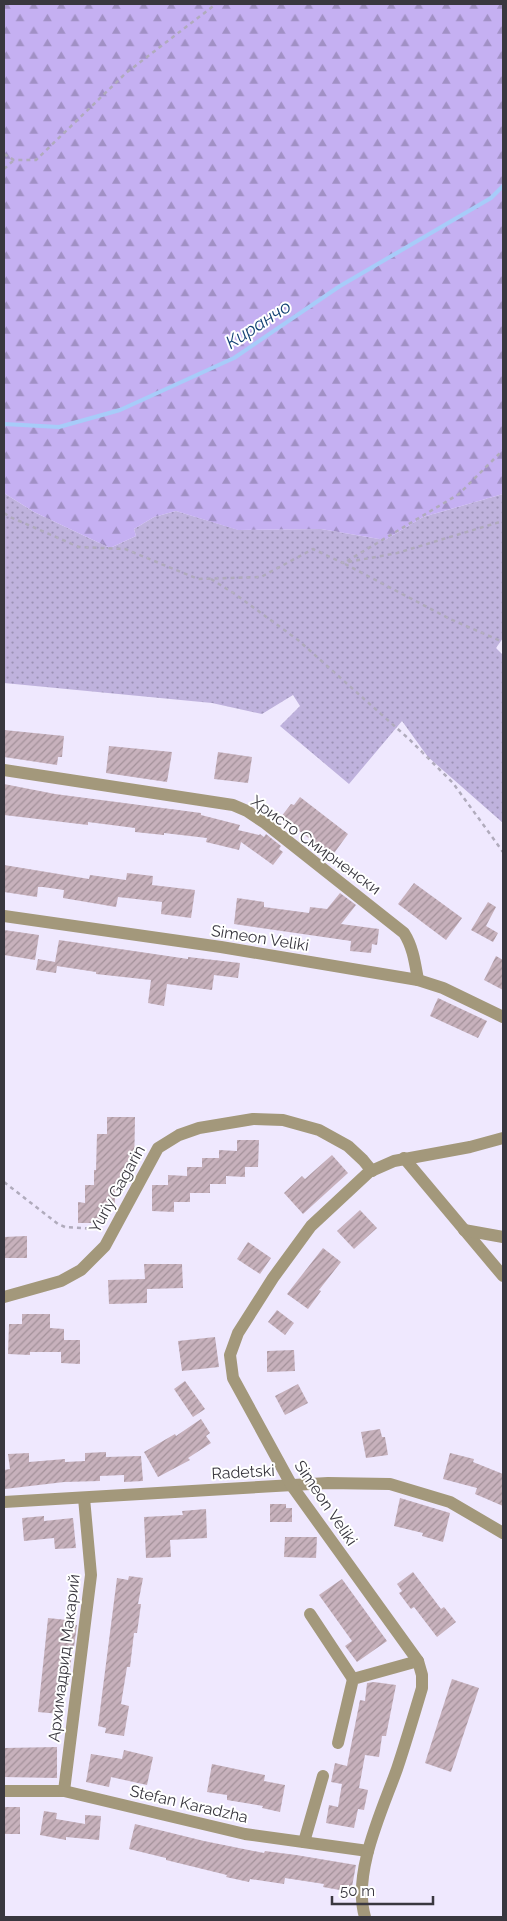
<svg xmlns="http://www.w3.org/2000/svg" width="507" height="1921" viewBox="0 0 507 1921" font-family="Raleway,sans-serif">
  <style>
    .grass { fill: url(#grass-dots) }
    .forest { fill: url(#forest-firs) }
    .lines { fill: none; stroke-linecap: round; stroke-linejoin: round }
    .stream { stroke: #a7ccf9; stroke-width: 4 }
    .building { fill: url(#building-hatch) }
    .path { stroke: #b0abbc; stroke-width: 2.5; stroke-dasharray: 4 4; stroke-linecap: butt }
    .minor { stroke: #a3987b; stroke-width: 12 }
    .labels { text-anchor: middle; dominant-baseline: central; stroke-width: 4; stroke-linejoin: round; paint-order: stroke }
    .street-label { font-size: 16px; fill: #39373f; stroke: #fff }
    .water-label { font-size: 18px; font-style: italic; fill: #124173; stroke: #fff }
  </style>
  <defs>
    <pattern id="grass-dots" width="8" height="8" patternUnits="userSpaceOnUse" patternTransform="scale(1.25)"><rect width="8" height="8" fill="#bfb2dd"/><path d="M2 2h.1M6 6h.1" fill="none" stroke="#9c92b5" stroke-width="1.8" stroke-linecap="round"/></pattern>
    <pattern id="forest-firs" width="22" height="20" patternUnits="userSpaceOnUse" patternTransform="scale(1.25)"><rect width="22" height="20" fill="#c5b0f2"/><path d="M5 1l3.5 6h-7zM16 11l3.5 6h-7z" fill="#a190c5"/></pattern>
    <pattern id="building-hatch" width="6" height="6" patternUnits="userSpaceOnUse" patternTransform="scale(1.25)"><rect width="6" height="6" fill="#c7b1bc"/><path d="M-1 1l2-2M0 6l6-6M5 7l2-2" fill="none" stroke="#a3919a"/></pattern>
  </defs>
  <rect width="100%" height="100%" fill="#efe8fe"/>
  <!-- grass -->
  <path class="grass" d="M4,493L34,512L110,548L136,536L134,529L154,517L176,511L239,530L321,529L385,540L423,517L503,494V638L496,648L503,655V823L428,757L402,721L349,784L280,726L300,706L293,695L262,714L212,703L4,683Z"/>
  <!-- forest -->
  <path class="forest" d="M4,4H503V494L423,517L385,540L321,529L238,530L176,511L154,517L134,529L136,536L110,548L34,512L4,493Z"/>
  <g class="lines">
    <!-- stream -->
    <path class="stream" d="M4,424L59,427L120,410L234,358L340,286L491,198L503,186"/>
  </g>
  <!-- building -->
  <g class="building">
    <path d="M4,730L64,736L62,757H58L57,765L4,757Z"/>
    <path d="M109,746L172,752L167,782L106,773Z"/>
    <path d="M218,752L252,757L248,783L214,779Z"/>
    <path d="M4,784L55,794L201,813V815L240,825L238,830L259,835L260,834L264,837L266,834L281,846L279,849L283,852L273,865L241,842L239,850L206,842L207,838L164,833V835L135,832V828L88,822V825L4,815Z"/>
    <path d="M300,797L348,834L332,856L281,817L291,804L294,805Z"/>
    <path d="M4,865L89,879L90,875L126,880L127,873L153,876L152,885L195,890L191,918L161,914L162,902L118,897L116,907L63,898L64,890L43,887H38L37,897L4,892Z"/>
    <path d="M414,883L462,918L446,940L398,904Z"/>
    <path d="M340,893L356,905L341,924L379,929L377,945L372,944L371,953L350,951L351,941L234,924L237,898L264,902V907L309,913L310,907L327,909Z"/>
    <path d="M488,902L496,907L486,926L498,933L493,942L471,930Z"/>
    <path d="M4,930L39,935L35,960L4,955Z"/>
    <path d="M59,940L188,959V957L240,963L238,978L214,975L212,990L167,984L164,1006L148,1003L151,980L96,974V972L57,966L56,973L36,970L38,959L55,962Z"/>
    <path d="M496,956L503,960V990L484,980Z"/>
    <path d="M438,998L487,1021L478,1038L430,1016Z"/>
    <path d="M107,1117H135L134,1173H124V1188H115V1204H103V1223H78V1202L85,1203V1185H94V1170H96L97,1134H107Z"/>
    <path d="M237,1140H259L258,1167H245V1177L226,1176V1184H210V1193H190V1202H174V1212L152,1211V1185H168V1175L187,1176V1167H202V1158H219V1150L237,1151Z"/>
    <path d="M332,1155L348,1173L303,1214L284,1193L302,1176L305,1179Z"/>
    <path d="M360,1210L377,1228L354,1249L337,1231Z"/>
    <path d="M27,1236V1258H4V1237Z"/>
    <path d="M248,1242L271,1258L260,1274L237,1259Z"/>
    <path d="M323,1248L341,1262L319,1290L321,1291L308,1309L287,1294Z"/>
    <path d="M144,1264H182L183,1288L147,1289V1303L109,1304L108,1280L145,1279Z"/>
    <path d="M277,1310L294,1323L285,1335L268,1322Z"/>
    <path d="M22,1314H50V1328L64,1329V1340H80V1364L61,1363V1352H30V1355L8,1354L9,1324H22Z"/>
    <path d="M215,1337L219,1367L182,1371L178,1341Z"/>
    <path d="M294,1350L295,1371L267,1372V1351Z"/>
    <path d="M185,1381L205,1409L193,1417L174,1389Z"/>
    <path d="M298,1384L308,1403L285,1415L275,1396Z"/>
    <path d="M201,1419L210,1433L206,1436L211,1443L188,1458L190,1460L158,1477L144,1452L175,1434L176,1436Z"/>
    <path d="M380,1429L382,1437H385L388,1455L366,1458L361,1432Z"/>
    <path d="M106,1452V1457L141,1456L143,1481L124,1482V1475L100,1476V1481L64,1482L5,1489L4,1470L10,1469L8,1454L29,1453V1462L65,1459V1462L85,1461V1453Z"/>
    <path d="M450,1453L474,1459L473,1462L503,1474V1506L475,1494L477,1488L443,1479Z"/>
    <path d="M400,1498L450,1513L443,1542L422,1536L423,1533L394,1526Z"/>
    <path d="M270,1504H286V1508H292V1522H270Z"/>
    <path d="M206,1509L207,1538L170,1540L171,1557L146,1558L144,1517L183,1515L182,1511Z"/>
    <path d="M44,1516V1521L73,1518L76,1548L55,1549L54,1538L24,1541L22,1518Z"/>
    <path d="M285,1537H317L316,1558L284,1557Z"/>
    <path d="M413,1572L441,1609L444,1607L456,1622L437,1637L414,1607L411,1609L399,1593L402,1591L397,1584Z"/>
    <path d="M129,1576L143,1578L138,1604H141L137,1633H134L130,1667H127L121,1704L129,1706L124,1736L105,1733L106,1728L98,1726L117,1578L128,1580Z"/>
    <path d="M342,1579L387,1641L357,1662L345,1646L352,1641L319,1595Z"/>
    <path d="M48,1618L67,1620V1624L77,1625L74,1647H72L69,1683H64L60,1714L38,1712Z"/>
    <path d="M452,1679L479,1688L451,1772L425,1763Z"/>
    <path d="M374,1682L396,1685L386,1736H382L379,1757L365,1755L359,1788L368,1790L364,1810L358,1809L354,1828L326,1823L329,1805L338,1807L342,1784L331,1782L335,1763L347,1766L360,1700L365,1701L367,1683Z"/>
    <path d="M57,1747V1778L4,1777V1748Z"/>
    <path d="M124,1750L153,1757L147,1785L111,1777L109,1787L86,1782L91,1754L122,1759Z"/>
    <path d="M212,1764L265,1775L264,1781L285,1785L280,1812L262,1808L263,1806L227,1800V1795L207,1792Z"/>
    <rect x="4" y="1807" width="16" height="27"/>
    <path d="M44,1811L57,1813L56,1819L85,1824V1815L101,1816L99,1840L66,1837V1840L40,1835Z"/>
    <path d="M135,1824L204,1841L264,1853L265,1851L296,1855L356,1865L351,1892L323,1887L324,1884L285,1878L284,1884L250,1879L249,1882L226,1877L227,1875L166,1860V1858L129,1849Z"/>
  </g>
  <g class="lines">
    <!-- path -->
    <g class="path">
      <path d="M4,154L14,160H36L126,73L216,4"/>
      <path d="M4,169L14,160"/>
      <path d="M4,513L10,517L79,547L125,549L198,579L261,577L313,549L343,563L397,553L503,521"/>
      <path d="M347,561L459,494L503,450"/>
      <path d="M345,564L450,619L503,642"/>
      <path d="M211,579L235,594L298,640L409,739L453,783L503,852"/>
      <path d="M4,1182L58,1224L65,1227L99,1229"/>
    </g>
    <!-- minor -->
    <g class="minor">
      <path d="M4,770L233,805L247,811L265,823L404,933C413,947 415,963 418,980"/>
      <path d="M4,916L221,947L418,980L443,988L503,1017"/>
      <path d="M404,1158L503,1276"/>
      <path d="M464,1230L503,1237"/>
      <path d="M4,1297L61,1281L81,1270L105,1246L158,1148L179,1135L199,1128L253,1119L283,1120L319,1130L348,1146L363,1160L372,1171"/>
      <path d="M4,1502L328,1483L390,1484L450,1502L503,1533"/>
      <path d="M310,1614L353,1679"/>
      <path d="M338,1743L353,1679L418,1661"/>
      <path d="M4,1791H64L245,1834L368,1851"/>
      <path d="M64,1791L91,1575L84,1498"/>
      <path d="M304,1842L323,1776"/>
      <path d="M365,1917C352,1873 382,1811 397,1769C406,1742 414,1715 422,1688V1675L418,1661L292,1486L233,1378L230,1355L238,1333L273,1278L311,1226L369,1172L394,1161L470,1147L503,1138"/>
    </g>
  </g>
  <g class="labels">
    <!-- street labels -->
    <g class="street-label">
      <text transform="translate(316 845) rotate(36)">Христо Смирненски</text>
      <text transform="translate(260 938) rotate(9)">Simeon Veliki</text>
      <text transform="translate(117 1189) rotate(-61)">Yuriy Gagarin</text>
      <text transform="translate(243 1472) rotate(-3)">Radetski</text>
      <text transform="translate(326 1503) rotate(56)">Simeon Veliki</text>
      <text transform="translate(64 1658) rotate(-83)">Архимадрид Макарий</text>
      <text transform="translate(189 1804) rotate(13)">Stefan Karadzha</text>
    </g>
    <!-- water labels -->
    <g class="water-label">
      <text transform="translate(258 324) rotate(-33)">Киранчо</text>
    </g>
  </g>
  <!-- border -->
  <rect width="507" height="1921" fill="none" stroke="#39373f" stroke-width="10"/>
  <!-- scale -->
  <path d="M332 1896v8h101v-8" fill="none" stroke="#39373f" stroke-width="2.5"/>
  <text x="340" y="1896" font-size="15" fill="#39373f" stroke="#ffffff" stroke-width="4" paint-order="stroke">50 m</text>
</svg>
